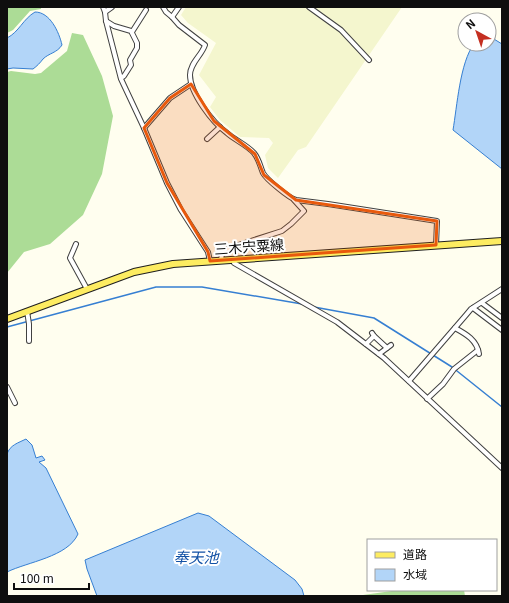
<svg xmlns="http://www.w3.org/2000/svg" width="509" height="603" viewBox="0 0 509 603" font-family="Georgia,'Noto Sans JP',serif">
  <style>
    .farmland { fill: #f4f6ce }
    .forest { fill: #acdc96 }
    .water { fill: #b2d5f8; stroke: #367fd2 }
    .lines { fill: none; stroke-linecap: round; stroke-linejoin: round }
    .stream { stroke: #367fd2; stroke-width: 1.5 }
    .minor-casing { stroke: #414141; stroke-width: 6 }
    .primary-casing { stroke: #1f1f1f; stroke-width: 8 }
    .minor { stroke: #fff; stroke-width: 4 }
    .primary { stroke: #fdec61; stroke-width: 6 }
    .marked { fill: #e8590c; fill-opacity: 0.2; stroke: #e8590c; stroke-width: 3; stroke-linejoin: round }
    .labels { text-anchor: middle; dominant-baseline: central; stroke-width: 4; stroke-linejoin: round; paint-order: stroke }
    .street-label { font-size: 14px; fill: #0e0e0e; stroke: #fff }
    .water-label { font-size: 15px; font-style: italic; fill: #1251a5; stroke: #fff }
  </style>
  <rect width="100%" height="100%" fill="#fffeef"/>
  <!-- farmland -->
  <path class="farmland" d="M186,7H402L306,147L298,150L278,178L268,168L265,155L273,143L269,138L240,137L220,120L210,107L216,97L199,75L216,43L188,23L181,15Z"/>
  <!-- forest -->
  <g class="forest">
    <path d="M7,7H41V9L30,11L13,30L7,33Z"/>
    <path d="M72,33L83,35L102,76L113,116L102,174L83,215L50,244L24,252L7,273V72L11,71L35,74L41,73L67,51Z"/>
    <path d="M399,590H464L465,596H364L363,595Z"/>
  </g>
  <!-- water -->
  <g class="water">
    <path d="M35,12C50,12 59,32 62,45C57,53 49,53 43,59C40,63 37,66 33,69L13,68L7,69V38C19,32 23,19 35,12Z"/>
    <path d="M489,36L502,44V169L453,130C457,107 460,62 474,44H489Z"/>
    <path d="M26,439L32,445L36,458L42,456L45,460L39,462L46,468L78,534C68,557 27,562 7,572V454C10,445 18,443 26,439Z"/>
    <path d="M198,513L209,516L295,580L302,589L304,596H97L87,569L85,560Z"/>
  </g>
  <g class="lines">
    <!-- stream -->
    <g class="stream">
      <path d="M314,307L374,318L452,367L502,407"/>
      <path d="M7,327L156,287H202L302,304"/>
    </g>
    <!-- minor casing -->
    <g class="minor-casing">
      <g id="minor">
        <path d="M103,7L105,12L106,21L121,79L144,128L167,183L181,210L208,252L210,261"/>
        <path d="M163,7L166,12L172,17L179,25L205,45C202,55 190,63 190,75C190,93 212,122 227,133C235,140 247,145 254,153C259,159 260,166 263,173C266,179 289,198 296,200L328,204L437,221L436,245"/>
        <path d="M309,7L341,30L369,60"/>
        <path d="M105,12L112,7"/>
        <path d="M172,17L179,7"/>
        <path d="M106,21L114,26L131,31L137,43V48L130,60L131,65L124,76L121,78"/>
        <path d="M132,32L146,10"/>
        <path d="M144,128L170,98L191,84"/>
        <path d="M207,139L220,127"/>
        <path d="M76,244L70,258L87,289"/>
        <path d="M233,259L234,263L337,322L384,358L502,468"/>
        <path d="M221,260L222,254L229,248L282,231L291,224L304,211L294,200"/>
        <path d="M482,303L502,318"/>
        <path d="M473,308L502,330"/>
        <path d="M27,311L29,324V341"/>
        <path d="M455,328C466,334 477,340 479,354"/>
        <path d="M372,333L374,336L387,348"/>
        <path d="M366,344L374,336"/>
        <path d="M379,354L391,345"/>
        <path d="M409,381L466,315L471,309L502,289"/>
        <path d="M7,387L15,403"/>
        <path d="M427,399L443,384L454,369L478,350"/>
      </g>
    </g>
    <!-- primary casing -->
    <g class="primary-casing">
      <path id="primary" d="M7,319L134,272L173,264L502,241"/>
    </g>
    <!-- minor -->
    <use href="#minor" class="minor"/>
    <!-- primary -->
    <use href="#primary" class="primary"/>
  </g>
  <!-- marked area -->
  <path class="marked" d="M191,84L214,121L255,154L264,175L296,200L437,221L436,245L210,261L208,252L167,183L144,128L170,98Z"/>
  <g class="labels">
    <!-- street labels -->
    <g class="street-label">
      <text transform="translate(249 246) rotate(-4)">三木宍粟線</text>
    </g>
    <!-- water labels -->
    <g class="water-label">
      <text x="196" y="556">奉天池</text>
    </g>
  </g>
  <!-- border -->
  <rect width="509" height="603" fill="none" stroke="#0e0e0e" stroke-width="16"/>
  <!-- legend -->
  <rect x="367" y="539" width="130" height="52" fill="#ffffff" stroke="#9f9f9f"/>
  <rect x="375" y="552" width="20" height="6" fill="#fdec61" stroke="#9f9f9f"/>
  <text x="403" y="559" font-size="12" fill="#0e0e0e">道路</text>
  <rect x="375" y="569" width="20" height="12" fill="#b2d5f8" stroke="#9f9f9f"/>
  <text x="403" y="579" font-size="12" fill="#0e0e0e">水域</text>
  <!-- north arrow -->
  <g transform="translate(477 32) rotate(320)"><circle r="19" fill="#ffffff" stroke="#9f9f9f"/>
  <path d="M0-3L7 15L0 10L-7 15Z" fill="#c42f21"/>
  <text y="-6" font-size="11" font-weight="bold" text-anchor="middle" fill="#0e0e0e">N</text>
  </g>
  <!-- scale -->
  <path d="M14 583v6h75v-6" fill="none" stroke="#0e0e0e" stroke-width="2"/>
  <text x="20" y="583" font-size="12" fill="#0e0e0e" stroke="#ffffff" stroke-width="3" paint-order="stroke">100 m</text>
</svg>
